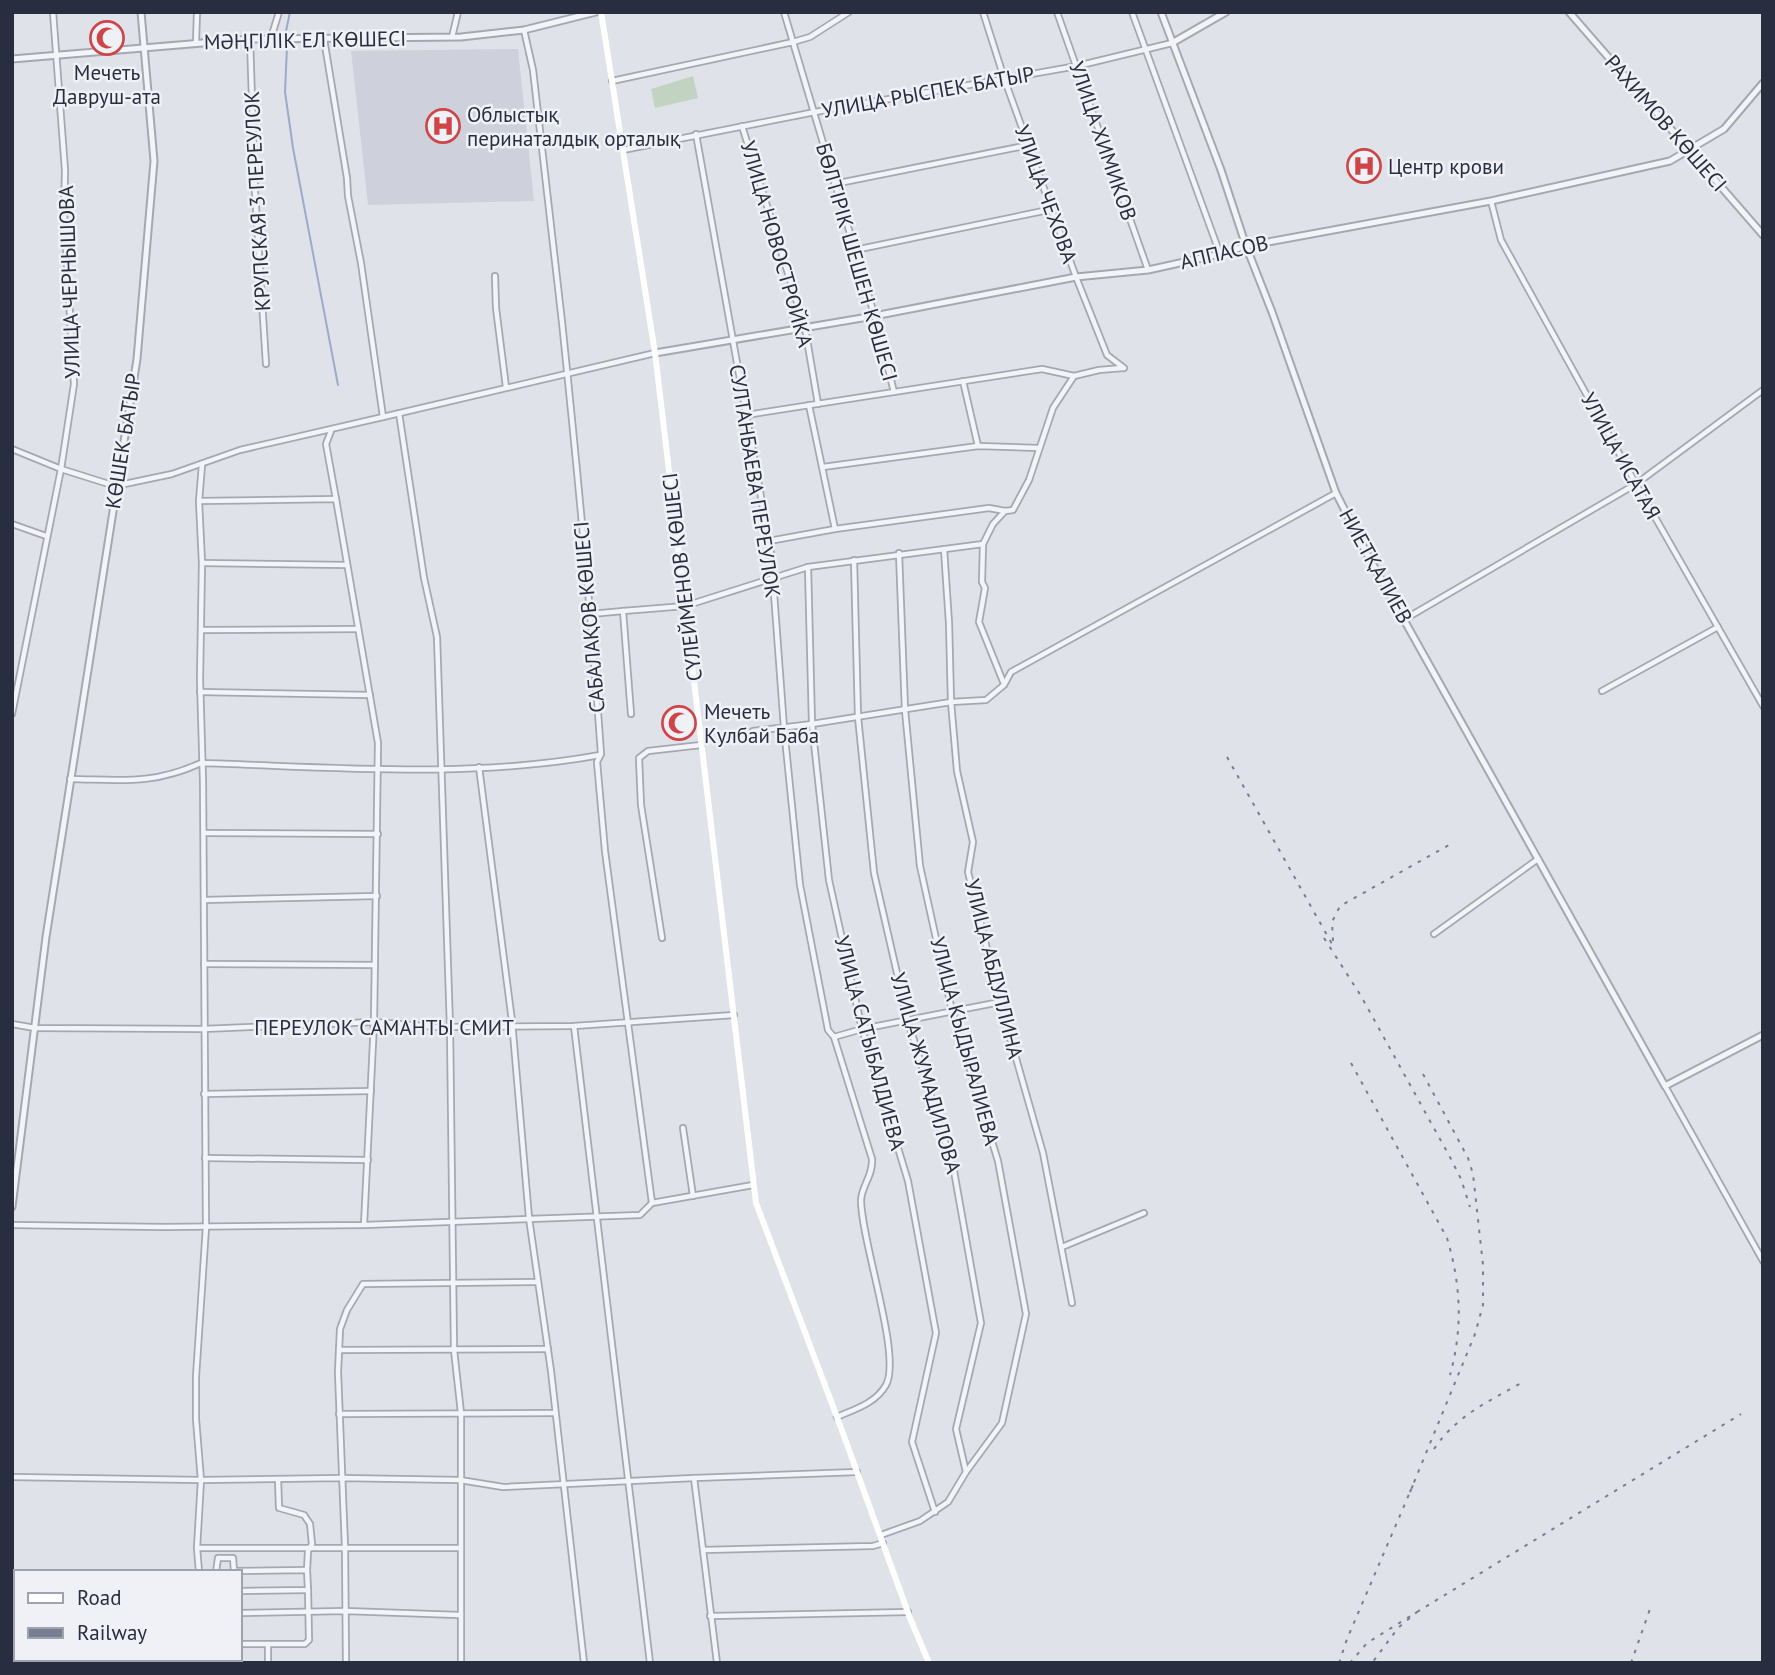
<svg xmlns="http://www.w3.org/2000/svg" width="1775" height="1675" viewBox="0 0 1775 1675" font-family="'PT Sans',sans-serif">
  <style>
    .built { fill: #ced1db }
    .green { fill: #c3d3c1 }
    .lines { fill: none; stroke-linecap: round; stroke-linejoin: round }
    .stream { stroke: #9babc9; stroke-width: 2 }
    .minor-casing { stroke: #a5a8b3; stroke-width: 8 }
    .tertiary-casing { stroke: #a5a8b3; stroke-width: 9 }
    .minor { stroke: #f3f4f7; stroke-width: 4.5 }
    .tertiary { stroke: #f3f4f7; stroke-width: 5 }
    .secondary { stroke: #fff; stroke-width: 6 }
    .rail { stroke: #797f93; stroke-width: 2; stroke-dasharray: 3.5 7; stroke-linecap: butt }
    .labels { text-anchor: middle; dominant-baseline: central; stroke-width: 5; stroke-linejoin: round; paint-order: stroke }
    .street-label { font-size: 21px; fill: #282e40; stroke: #eff1f6 }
    .poi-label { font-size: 21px; fill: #282e40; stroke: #eff1f6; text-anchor: start }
  </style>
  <rect width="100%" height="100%" fill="#e0e2e9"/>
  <!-- built -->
  <path class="built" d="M518,49L534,201L368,205L351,51Z"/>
  <!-- green -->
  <path class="green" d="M693,76L698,98L655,108L651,89Z"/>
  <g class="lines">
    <!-- stream -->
    <g class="stream">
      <path d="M286,31L290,12"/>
      <path d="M287,47L285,92L293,148L338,385"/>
    </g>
    <!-- minor casing -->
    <g class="minor-casing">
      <g id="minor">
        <path d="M784,12L877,324L894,392"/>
        <path d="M983,12L1004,78L1076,277L1107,355L1124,368"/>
        <path d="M1057,12L1148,270"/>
        <path d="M1132,12L1220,254"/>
        <path d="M524,30L533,70C542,154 553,238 562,322C577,466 591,610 601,754L597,762L605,851L652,1203"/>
        <path d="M452,37L458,12"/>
        <path d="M271,38L279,12"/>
        <path d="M250,39L255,191L266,364"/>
        <path d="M324,39L347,178L348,196L361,263L383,417L655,353"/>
        <path d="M196,43L197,12"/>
        <path d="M612,81L793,42L810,37L849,12"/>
        <path d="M742,126L805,328L818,404"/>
        <path d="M696,134L771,553L784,728L800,885L828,1030L834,1037L872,1159C873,1176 862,1185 861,1200C861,1241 902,1356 886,1385C876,1403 855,1409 837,1417"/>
        <path d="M623,150L815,112L1077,66L1172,43"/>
        <path d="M834,184L1029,145"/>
        <path d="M1491,201L1501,240L1636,484L1763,706"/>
        <path d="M855,250L1053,209"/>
        <path d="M495,276L496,308L506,387"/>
        <path d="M963,381L978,446"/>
        <path d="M809,405L835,529"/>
        <path d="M399,413L424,578L437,637L450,1027L454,1350L461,1413V1663"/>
        <path d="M746,415L1042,369L1074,376L1099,370L1123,368"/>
        <path d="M331,431L326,444L336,499"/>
        <path d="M12,449L61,469L115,486L172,474L240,450L383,417"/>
        <path d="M823,467L978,446L1039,448"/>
        <path d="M199,501L202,465"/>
        <path d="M12,524L46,536"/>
        <path d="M769,541L835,529L989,508L1005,511"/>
        <path d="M944,549L949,623L951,702L957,771L973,842L968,872L1000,1002L1043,1153L1072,1303"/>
        <path d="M899,553L905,710L920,866L952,1011L998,1161L1026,1314L1002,1423L966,1472"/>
        <path d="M854,560L858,717L874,873L908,1021L954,1171L981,1323L956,1429L966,1472L948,1502L920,1521L881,1535"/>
        <path d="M202,563L347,565"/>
        <path d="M808,567L812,724L829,880L862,1029L908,1181L936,1333L912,1442L935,1512"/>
        <path d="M623,611L685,606L808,567L983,544"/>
        <path d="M591,614L623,611L631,714"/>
        <path d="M1405,619L1636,484L1763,390"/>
        <path d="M202,630L358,629"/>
        <path d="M1004,684L979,622L985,588L982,582L983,544L993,524L1005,511L1013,510L1029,480L1053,408L1074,376"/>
        <path d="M1602,691L1718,627"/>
        <path d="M200,692L370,695"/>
        <path d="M12,714L61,469L74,384L64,214L65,170L53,12"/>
        <path d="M753,731L812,724L951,702L986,700L1004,685L1011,672L1336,493"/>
        <path d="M479,767L512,1021L529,1218L551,1371L584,1663"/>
        <path d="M70,779C123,780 152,785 201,763C333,767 470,779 600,755"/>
        <path d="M204,833L378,834"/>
        <path d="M204,900L377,896"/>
        <path d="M1434,934L1538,859"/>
        <path d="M662,938L641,805L639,758L648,751L701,745"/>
        <path d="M204,964L375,965"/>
        <path d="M12,1024L35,1028L203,1029L374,1022L437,1027L574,1026L734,1015"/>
        <path d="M574,1026L650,1663"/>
        <path d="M834,1037L862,1029L1000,1002"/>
        <path d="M1665,1086L1763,1261"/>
        <path d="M204,1094L371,1091"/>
        <path d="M683,1128L693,1196"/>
        <path d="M205,1158L368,1160"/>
        <path d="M12,1225L164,1227L364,1225L640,1215L652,1203L753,1185"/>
        <path d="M1062,1247L1144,1213"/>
        <path d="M339,1350L548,1349"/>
        <path d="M339,1414L555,1413"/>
        <path d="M12,1477L201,1480L341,1478L460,1480L503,1487L694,1478L703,1550"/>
        <path d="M694,1478L857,1472"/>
        <path d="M278,1479L279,1508L304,1515L310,1524L312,1544L308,1551L307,1570"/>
        <path d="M197,1548H460"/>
        <path d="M234,1571L307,1570L308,1590L240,1591"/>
        <path d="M199,1572L197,1548L201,1480L196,1419V1377L206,1227L203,781L200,679L202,563L199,501L336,499L378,743L374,1022L364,1225"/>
        <path d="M216,1572L218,1558H233L234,1571"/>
        <path d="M240,1613L345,1611L459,1615"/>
        <path d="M710,1616L908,1612"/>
        <path d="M240,1644H268"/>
        <path d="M201,1663V1659"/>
        <path d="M268,1663V1644H305L309,1640L308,1590"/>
        <path d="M346,1663L345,1547L338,1372L340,1329L347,1310L363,1284L538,1282"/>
        <path d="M717,1663L703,1550L873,1546L883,1543"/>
      </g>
    </g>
    <!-- tertiary casing -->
    <g class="tertiary-casing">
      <g id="tertiary">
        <path d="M1161,12L1221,170L1246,246L1272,312L1336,493L1366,552L1665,1086L1763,1035"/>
        <path d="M1569,12L1763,235"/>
        <path d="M1172,43L1226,12"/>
        <path d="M12,59L250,39L461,37L524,30L596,12"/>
        <path d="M655,353L874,316L1076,277L1148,270L1220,254L1246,246L1491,201L1670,161L1724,129L1763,83"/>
        <path d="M12,1207L46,937L137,359L154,161L141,12"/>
      </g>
    </g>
    <!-- minor -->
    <use href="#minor" class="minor"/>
    <!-- tertiary -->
    <use href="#tertiary" class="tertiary"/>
    <!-- secondary -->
    <path class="secondary" d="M601,12L655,353L756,1203L837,1417L910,1618L929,1663"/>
    <!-- rail -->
    <g class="rail">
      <path d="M1227,757L1332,944"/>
      <path d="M1324,938L1361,996L1451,1159L1461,1179L1470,1207"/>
      <path d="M1333,941L1332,922L1340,906L1449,845"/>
      <path d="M1351,1063L1447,1238C1461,1285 1463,1328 1450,1375"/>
      <path d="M1434,1449C1456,1416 1489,1401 1523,1382"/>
      <path d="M1410,1492L1475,1334L1483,1305V1265L1473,1174L1468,1158L1423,1074"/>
      <path d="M1417,1612L1741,1414"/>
      <path d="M1339,1663L1347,1639L1413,1485"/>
      <path d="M1350,1663L1367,1643L1417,1612L1398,1628L1372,1663"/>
      <path d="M1631,1663L1650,1609"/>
    </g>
  </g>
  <!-- icons -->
  <defs>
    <g id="mosque-ring" transform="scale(1.75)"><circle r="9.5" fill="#eff1f6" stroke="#ce4447" stroke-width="1.5"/><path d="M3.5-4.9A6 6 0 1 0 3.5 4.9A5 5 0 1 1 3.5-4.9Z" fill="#ce4447"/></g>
    <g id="hospital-ring" transform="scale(1.75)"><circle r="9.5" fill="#eff1f6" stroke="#ce4447" stroke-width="1.5"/><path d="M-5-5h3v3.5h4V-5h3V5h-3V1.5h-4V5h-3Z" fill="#ce4447"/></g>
  </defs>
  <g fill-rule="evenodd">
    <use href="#mosque-ring" x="107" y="38"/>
    <use href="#hospital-ring" x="443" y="126"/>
    <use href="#hospital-ring" x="1364" y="166"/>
    <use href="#mosque-ring" x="679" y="723"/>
  </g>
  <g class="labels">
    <!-- street labels -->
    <g class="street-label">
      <text transform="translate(305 40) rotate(-1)">МӘҢГІЛІК ЕЛ КӨШЕСІ</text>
      <text transform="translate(928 92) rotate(-10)">УЛИЦА РЫСПЕК БАТЫР</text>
      <text transform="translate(1666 123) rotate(49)">РАХИМОВ КӨШЕСІ</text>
      <text transform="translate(1103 141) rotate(71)">УЛИЦА ХИМИКОВ</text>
      <text transform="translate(1046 194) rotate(70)">УЛИЦА ЧЕХОВА</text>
      <text transform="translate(257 201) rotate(-93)">КРУПСКАЯ 3 ПЕРЕУЛОК</text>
      <text transform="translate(777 244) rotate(74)">УЛИЦА НОВОСТРОЙКА</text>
      <text transform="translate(1224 252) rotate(-13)">АППАСОВ</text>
      <text transform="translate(857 262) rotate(74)">БӨЛТІРІК ШЕШЕН КӨШЕСІ</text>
      <text transform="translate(69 282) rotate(-92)">УЛИЦА ЧЕРНЫШОВА</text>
      <text transform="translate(123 441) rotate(-81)">КӨШЕК БАТЫР</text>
      <text transform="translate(1621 456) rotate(61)">УЛИЦА ИСАТАЯ</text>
      <text transform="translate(755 481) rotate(81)">СУЛТАНБАЕВА ПЕРЕУЛОК</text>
      <text transform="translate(1376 566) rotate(61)">НИЕТҚАЛИЕВ</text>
      <text transform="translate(682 577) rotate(-97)">СҮЛЕЙМЕНОВ КӨШЕСІ</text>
      <text transform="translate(589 617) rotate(-95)">САБАЛАҚОВ КӨШЕСІ</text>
      <text transform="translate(994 969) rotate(76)">УЛИЦА АБДУЛЛИНА</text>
      <text x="384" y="1027">ПЕРЕУЛОК САМАНТЫ СМИТ</text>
      <text transform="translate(965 1041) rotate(75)">УЛИЦА КЫДЫРАЛИЕВА</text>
      <text transform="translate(870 1043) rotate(75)">УЛИЦА САТЫБАЛДИЕВА</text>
      <text transform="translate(926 1073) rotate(74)">УЛИЦА ЖУМАДИЛОВА</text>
    </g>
    <!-- poi labels -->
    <g class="poi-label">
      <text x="107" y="72" text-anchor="middle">Мечеть<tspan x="107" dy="24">Давруш-ата</tspan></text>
      <text x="467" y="114">Облыстық<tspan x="467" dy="24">перинаталдық орталық</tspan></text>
      <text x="1388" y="166">Центр крови</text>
      <text x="704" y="711">Мечеть<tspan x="704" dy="24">Кулбай Баба</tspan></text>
    </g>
  </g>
  <!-- border -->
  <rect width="1775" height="1675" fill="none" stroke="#282e40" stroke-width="28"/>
  <!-- legend -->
  <rect x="14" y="1570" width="228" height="91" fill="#eff1f6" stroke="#9fa3ad" stroke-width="2"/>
  <rect x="28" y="1593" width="35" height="10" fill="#ffffff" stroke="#9fa3ad" stroke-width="2"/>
  <text x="77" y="1605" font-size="21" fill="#282e40">Road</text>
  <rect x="28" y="1628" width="35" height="10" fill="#797f93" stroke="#9fa3ad" stroke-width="2"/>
  <text x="77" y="1640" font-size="21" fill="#282e40">Railway</text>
</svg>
